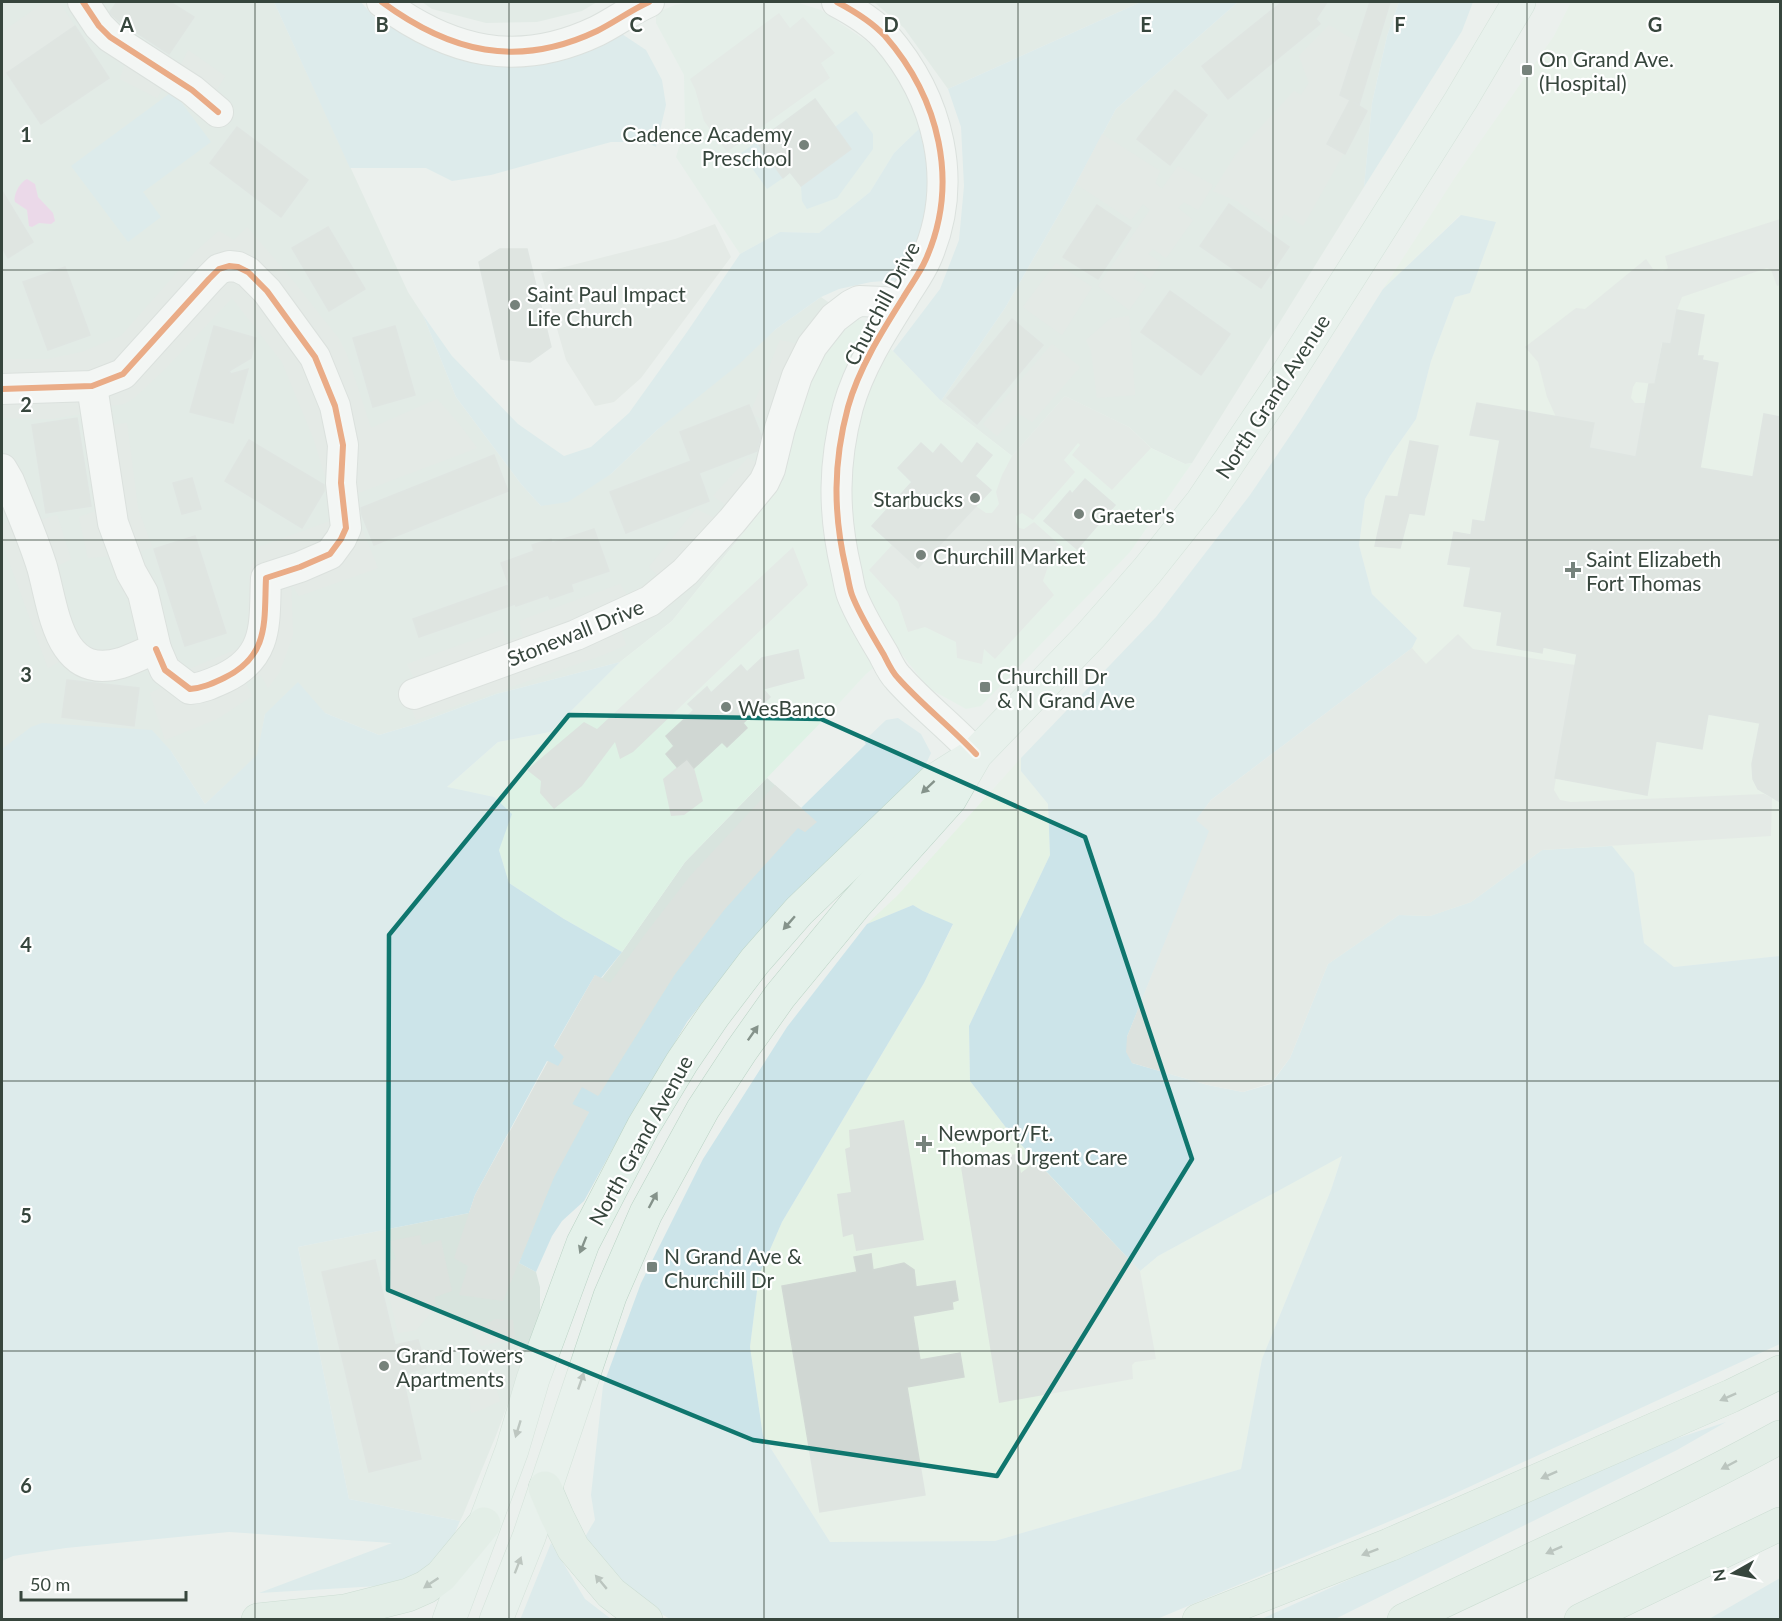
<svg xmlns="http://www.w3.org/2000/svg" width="1782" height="1621" viewBox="0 0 1782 1621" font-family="Lato,sans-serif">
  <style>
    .residential { fill: #d8e4de }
    .commercial { fill: #def2e5 }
    .education { fill: #ddeee5 }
    .medical { fill: #e4f2e4 }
    .green { fill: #cce4e9 }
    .parking { fill: #dce2de }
    .water { fill: #ecbde5 }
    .building { fill: #d0d7d3; stroke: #d1d8d4; stroke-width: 1.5 }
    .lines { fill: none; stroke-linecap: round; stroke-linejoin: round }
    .minor-casing { stroke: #c8cecb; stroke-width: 32 }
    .major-casing { stroke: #b9d2c4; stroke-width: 34 }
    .highway-casing { stroke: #a7c7b4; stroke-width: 34 }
    .minor { stroke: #fcfdfc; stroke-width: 30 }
    .major { stroke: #e4f1ea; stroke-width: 33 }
    .highway { stroke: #daebe1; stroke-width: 33 }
    .cycleway-casing { stroke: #fff; stroke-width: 10 }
    .cycleway { stroke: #e8590c; stroke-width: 6 }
    .oneway { fill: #85938b }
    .oneway2 { fill: #809087 }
    .marked { fill: none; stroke: #0f766e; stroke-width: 4.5; stroke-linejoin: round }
    .grid { fill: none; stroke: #37463d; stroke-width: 1.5; stroke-opacity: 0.55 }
    .poi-dot { fill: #76827b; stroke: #fff; stroke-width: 2 }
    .labels { text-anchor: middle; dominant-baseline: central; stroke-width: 4.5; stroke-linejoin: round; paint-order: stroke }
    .poi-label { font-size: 21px; fill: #37463d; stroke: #fff; text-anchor: start }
    .street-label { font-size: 21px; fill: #37463d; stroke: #fff }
    .grid-label { font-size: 20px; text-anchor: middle; font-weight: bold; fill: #37463d; stroke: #fff; stroke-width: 4.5; stroke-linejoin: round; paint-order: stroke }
  </style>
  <rect width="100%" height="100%" fill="#ebf0ed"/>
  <!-- residential -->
  <g class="residential">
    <path d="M2,2H274L408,292L423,315L456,397L521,484L541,506L611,474L657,430L776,329L821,297L848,316L804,396L784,479L758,515L672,621L620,662L496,694L416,724L379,735L325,713L265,714L258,755L205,804L171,751L2,749Z"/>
    <path d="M422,2H597L582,11L537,22L486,23L432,9Z"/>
    <path d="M874,2H1141L948,89L904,28Z"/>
    <path d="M1238,2H1399L1387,36L1372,103L1364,187L1192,463L1185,464L1151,448L1129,427L1012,456L941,401L1005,308L1066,202L1116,109Z"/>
    <path d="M767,778L817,822L589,1112L519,1263L536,1272L540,1287V1316L497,1433L463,1515L460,1521L349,1499L298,1247L469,1213L595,975L602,978L622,952L685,862Z"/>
  </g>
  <!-- commercial -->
  <path class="commercial" d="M848,316L864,321L941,401L1012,456L1065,396L1129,427L1151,448L1185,464L1192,463L1130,552L981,706L966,709L928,688L897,648L866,674L831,712L685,862L622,952L564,919L509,883L499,850L446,788L498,742L550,732L620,662L672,621L758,515L784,479L804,396L832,335Z"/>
  <!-- education -->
  <path class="education" d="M691,2H796L821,10L878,49L908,94L921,127L894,153L870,192L819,233L780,232L740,254L676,157L685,127L684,75L656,23V13L675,5Z"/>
  <!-- medical -->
  <g class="medical">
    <path d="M1571,2H1780V956L1674,967L1644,943L1634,873L1127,1037L1417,638L1372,594L1359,545L1365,499L1390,456L1416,419L1431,361L1455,297L1470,293L1460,215L1383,289L1456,176L1554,36Z"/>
    <path d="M1021,758V771L1048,804L1050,855L969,1026L970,1081L1011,1134L1140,1271L1158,1256L1342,1155L1331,1190L1262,1359L1241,1469L995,1541L830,1542L763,1436L750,1347L759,1275L782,1222L924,983L953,925L923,911L913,905L867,924L897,896Z"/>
  </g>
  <!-- green -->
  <g class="green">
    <path d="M274,2H361L373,16L427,47L489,65L551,62L600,47L622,34L646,50L662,80L666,105L656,147L646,142H611L491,175L452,181L426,168H350Z"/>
    <path d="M1141,2H1238L1116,109L1066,202L1005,308L941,401L893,351L940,289L959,240L964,186L961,127L948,89Z"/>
    <path d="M1399,2H1473L1462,31L1364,187L1372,103L1387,36Z"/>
    <path d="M173,91L211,142L143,192L161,217L128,242L71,166Z"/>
    <path d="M856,111L873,134V149L837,198L807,209L802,201L801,186L851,149L835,127Z"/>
    <path d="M921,127L927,156L928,193L920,239L898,280L871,282L839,289L821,297L776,329L738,365L657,430L611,474L568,502L541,506L521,484L456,397L423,315L452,356L518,424L564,456L591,447L629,413L687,332L740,254L780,232L819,233L870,192L894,153Z"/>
    <path d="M757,142L783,178L767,189L741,153Z"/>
    <path d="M1461,215L1496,222L1470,293L1455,297L1431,361L1416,419L1390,456L1365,499L1359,545L1372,594L1417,638L1412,648L1211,800L1197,819L1210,831L1127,1037L1132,1063L1208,1085L1243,1092L1271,1084L1290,1058L1328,964L1399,915L1430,916L1471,902L1542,850L1612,846L1634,873L1644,943L1674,967L1780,956V1344L1445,1498L1157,1619H670C636,1600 608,1570 582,1542L595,1520L591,1495L603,1386L641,1283L703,1159L787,1027L867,924L913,905L923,911L953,924L924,983L782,1222L759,1275L750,1347L763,1436L830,1542L995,1541L1241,1469L1262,1359L1331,1190L1342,1156L1158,1256L1140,1271L1011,1134L970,1081L969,1026L1050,855L1048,804L1021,771V758L1156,617L1250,495L1300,421L1383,289Z"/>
    <path d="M620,662L550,732L498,742L447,787L494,797L512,814L499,850L509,883L564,919L622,952L601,978L595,975L554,1046L564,1056L558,1067L547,1061L475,1195L469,1213L298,1247L349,1499L460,1521L453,1537L441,1554L417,1574L396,1585L259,1593L392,1543L229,1532L66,1548L13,1556L2,1561V749L31,727L42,723L152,730L171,751L205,804L257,755L265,714L298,682L325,713L379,735L416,724L496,694Z"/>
    <path d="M898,718L921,734L931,753L925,766L753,938L687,1022L623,1130L584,1201L562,1221L552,1236L536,1272L519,1263L554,1177L589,1112L572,1104L582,1087L599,1095L675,974L724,910L798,827L805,832L816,822L801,808L866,744L864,741L886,720Z"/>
    <path d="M1726,1422L1677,1450L1335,1619L1259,1620L1624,1456Z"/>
    <path d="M551,1543L585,1599L611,1619L520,1620Z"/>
    <path d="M1780,1578V1619H1709Z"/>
  </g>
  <!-- parking -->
  <g class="parking">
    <path d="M45,2H59L75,26L7,73L2,79V32Z"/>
    <path d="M779,13L790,28L803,17L835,53L821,63L830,78L727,152L704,121L695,89L690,79Z"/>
    <path d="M1329,25L1357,42L1340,95L1350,100L1328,144L1344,153L1303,226L1285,214L1274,226L1237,201L1213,191L1236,154L1294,91L1301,95L1309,83L1299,56Z"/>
    <path d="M132,43L175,65L157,98L120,79Z"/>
    <path d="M188,50L225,76L202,114L171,86Z"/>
    <path d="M1102,134L1160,171L1155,183L1162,189L1178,166L1213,185L1198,210L1184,202L1178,208L1193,220L1166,258L1153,249L1148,254L1161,263L1150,279L1138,270L1133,278L1146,286L1129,310L1098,286L1150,210L1143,204L1131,220L1076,184Z"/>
    <path d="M1780,219V285L1777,286L1771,270L1767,268L1682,297L1677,310L1671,344L1662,343L1655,384L1636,382L1633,387L1631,398L1635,403H1645L1636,457L1589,448L1594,423L1556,417L1547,397L1538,362L1525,347L1576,308L1585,309L1646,259L1653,269L1663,271L1668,268L1665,256Z"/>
    <path d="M715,224L731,257L641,378L614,402L595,406L566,360L541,273L675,239Z"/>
    <path d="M247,227L290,277L339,339L347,355L371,428L437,399L459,424L477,448L350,496L332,500L314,440L282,362L232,298L165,369L134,398L124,404L109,406L81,414L52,419L2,418V359H48L82,352L121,336L195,252L219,231L234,240Z"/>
    <path d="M1056,263L1092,287L1062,335L1023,307Z"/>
    <path d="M1129,316L1135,395L1097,398L1091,350L1086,340L1110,319Z"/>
    <path d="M780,340L825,350L804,396L797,427L764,420L753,415L751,411Z"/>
    <path d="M1052,344L1080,367L1032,422L1018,413L997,436L983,424Z"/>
    <path d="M1065,396L1129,427L1151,448L1112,490L1072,455L1080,445L1078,443L1064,460L1075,472L1033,520L1022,513L1016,516V522L1019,528L1024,529L1034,522L1061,546L1051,558L1043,581L1054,595L995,659L984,649L982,664L957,658L956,642L925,627L908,632L898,602L869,570L892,545L918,568L976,506L986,513H992L999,504L996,492L1002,475L1012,456Z"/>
    <path d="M127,423L138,509L152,547L134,554L88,558L79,517L96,511L100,508L111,425Z"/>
    <path d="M748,458L781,476L747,519L713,496Z"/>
    <path d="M696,509L739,530L679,595L649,567Z"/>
    <path d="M36,512L38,521L57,515L71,559L55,567L67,603L64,615L79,651L48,668L2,542V524Z"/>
    <path d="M355,512L378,568L299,596L291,583L293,635L279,673L268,688L261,675L246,683L252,696L217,719L165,740L150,693L165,686L182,672L240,648L247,641L250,570L259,547Z"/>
    <path d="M793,547L808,585L633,752L620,759L615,742L582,786L554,809L540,793L541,781L527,770L584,722L597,729Z"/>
    <path d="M620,584L627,595L620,629L626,645L603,655L416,720L402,684L414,678L407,664L502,630L507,641L523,636L519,621Z"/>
    <path d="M1458,634L1473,649L1575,665L1554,790L1560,800L1571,802L1764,794L1772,798L1771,836L1542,850L1471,902L1430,916L1399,915L1328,964L1290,1058L1271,1083L1243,1092L1208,1085L1132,1063L1126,1052L1127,1037L1209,831L1196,820L1211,800L1412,648L1426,664Z"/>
    <path d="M687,759L694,768L703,801L684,815L671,816L663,779Z"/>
    <path d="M775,785L817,822L805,832L798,828L724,910L675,974L598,1096L582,1087L572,1104L589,1112L554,1177L503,1301L459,1295L468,1266L454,1258L475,1195L548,1061L558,1066L564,1057L554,1047L595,975L610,983L646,933L690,876Z"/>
    <path d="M904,1120L924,1240L856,1251L853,1234L843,1237L837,1194L851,1192L845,1149L850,1147L849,1130Z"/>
    <path d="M1017,1154L1021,1173L1036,1161L1140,1271L1156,1359L1135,1362L1132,1365L1133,1379L999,1403L960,1161Z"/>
    <path d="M420,1235L422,1245L441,1240L452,1291L435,1297L436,1307L416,1330L398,1333L381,1262L396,1259L390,1241Z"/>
    <path d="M495,1319L513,1320L515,1338L481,1346L472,1332Z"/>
    <path d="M479,1365L495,1384L500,1401L483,1409L471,1413L468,1373Z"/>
  </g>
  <!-- water -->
  <path class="water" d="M27,179L35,184L38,197L53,213L55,221L51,224L39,223L32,227L29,226L27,210L15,202C13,195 20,182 27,179Z"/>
  <!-- building -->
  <g class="building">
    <path d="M117,2H170L194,17L169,54L119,21L112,15L110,12Z"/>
    <path d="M1282,2H1327L1316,19L1320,24L1228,99L1202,66Z"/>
    <path d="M1370,2H1390L1359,105L1353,102L1367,111L1345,154L1327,144L1350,100L1340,95Z"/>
    <path d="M75,26L109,78L41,124L7,73Z"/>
    <path d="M1175,90L1207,115L1170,165L1137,139Z"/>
    <path d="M815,99L851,149L801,186L790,172L783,178L757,142Z"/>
    <path d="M237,127L308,180L281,217L210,163Z"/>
    <path d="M2,191L33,242L8,258L2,247Z"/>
    <path d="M1229,204L1289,247L1261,288L1200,246Z"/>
    <path d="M1097,205L1131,228L1098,279L1063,257Z"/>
    <path d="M328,227L365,289L329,311L292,248Z"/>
    <path d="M500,249H527L551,347L530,362L501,359L479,262Z"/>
    <path d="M65,267L90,335L48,350L23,282Z"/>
    <path d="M1170,291L1230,334L1201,375L1141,332Z"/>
    <path d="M1677,310L1704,315L1697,356H1703L1702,360L1718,363L1700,468L1753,477L1764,414L1780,417V802L1758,789L1753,779L1752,764L1760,723L1708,714L1702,749L1656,741L1647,795L1555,778L1577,654L1543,647L1542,653L1497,645L1502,612L1464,606L1471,567L1448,564L1454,532L1471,535L1473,520L1485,522L1500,440L1470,435L1477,403L1594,423L1589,448L1636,457L1649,384H1655L1663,343L1671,344Z"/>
    <path d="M1012,319L1043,345L977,424L947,398Z"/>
    <path d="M214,326L256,338L251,358L229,371L231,374L248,369L233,423L190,412Z"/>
    <path d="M395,326L415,395L373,407L353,338Z"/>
    <path d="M749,405L761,435L757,451L699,473L709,501L626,533L610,492L691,461L680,432Z"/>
    <path d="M77,418L91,506L46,513L32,425Z"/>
    <path d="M249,440L324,485V491L302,528L225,481Z"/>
    <path d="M1410,441L1438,446L1424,515L1409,513L1400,548L1375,546L1386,496L1398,497Z"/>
    <path d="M921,443L933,454L941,444L962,464L977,443L992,455L975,476L991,490L918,568L872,526L912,482L898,468Z"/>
    <path d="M494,455L508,491L374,545L362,515L361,508Z"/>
    <path d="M192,478L201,509L182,514L173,483Z"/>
    <path d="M1085,479L1115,505L1077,549L1044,521L1070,491L1072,494Z"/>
    <path d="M594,529L609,571L571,584L573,591L550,599L548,595L516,606L515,604L419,637L413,619L509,585L501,563L534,551L532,545L551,539L552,543Z"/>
    <path d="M195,536L226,633L185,646L154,549Z"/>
    <path d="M798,650L804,678L763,689L770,697L743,723L747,728L727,747L722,742L694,768L687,759L677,767L666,754L674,746L666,736L694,710L688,704L707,687L711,693L741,665L747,672L762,658Z"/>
    <path d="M67,680L139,688L134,726L62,717Z"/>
    <path d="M871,1254L873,1270L904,1263L914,1270L916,1287L955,1281L958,1300L952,1302L953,1309L913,1316L920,1360L960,1353L964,1377L907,1387L925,1495L820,1512L782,1286L857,1272L854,1257Z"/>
    <path d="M375,1260L395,1345L418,1340L426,1368L402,1374L421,1459L369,1472L322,1272Z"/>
  </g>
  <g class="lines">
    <!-- minor casing -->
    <g class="minor-casing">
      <g id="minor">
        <path d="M83,2L99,26L110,37L192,90L218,112"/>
        <path d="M382,2C450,52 517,69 597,31C615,22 631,10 649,2"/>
        <path d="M837,2C854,11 872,22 885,36C939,98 960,182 926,259C920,273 910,286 903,298C881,333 859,368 848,407C833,463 833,513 846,569C848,577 849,587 852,595C860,616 873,636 884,655C888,663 892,672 898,678C922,705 951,727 976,754"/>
        <path d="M2,389L92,386L123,374L209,279L219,269L229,266L238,267L248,272L267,291L315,357L335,406L343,445L341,483L346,528L341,539L330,554L300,567L266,578C264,621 270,656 224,678C213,683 203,688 190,689L165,670L156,649"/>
        <path d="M2,469L9,481C20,509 33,538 42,567C54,609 58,681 121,663C133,659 144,653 156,649L143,593L131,572L113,523L92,386"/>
        <path d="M414,694L576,635L650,601L685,572L732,521L764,482L770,469L780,428L797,376L812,346L834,318L851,305L859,301L884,302L898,305"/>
      </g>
    </g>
    <!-- major casing -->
    <g class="major-casing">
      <g id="major">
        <path d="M449,1620L512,1450L533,1379L583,1243L643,1127L682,1062L714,1015L755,961L799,911L935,780L970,758"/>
        <path d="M496,1620L529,1537L610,1296L646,1213L703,1109L741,1051L780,996L855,905L950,799L976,754L1090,636L1147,571L1202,502L1282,383L1369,246L1461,100L1519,2"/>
      </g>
    </g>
    <!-- highway casing -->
    <g class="highway-casing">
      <g id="highway">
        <path d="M545,1488L557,1516L573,1548L611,1593L646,1620"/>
        <path d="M258,1620L345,1611L408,1595L426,1587L441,1576L484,1524"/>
        <path d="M1199,1620L1389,1545L1731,1396L1780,1372"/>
        <path d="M1404,1620C1530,1559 1658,1504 1780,1437"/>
        <path d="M1581,1620L1780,1524"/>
      </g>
    </g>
    <!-- minor -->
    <use href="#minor" class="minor"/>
    <!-- major -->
    <use href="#major" class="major"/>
    <!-- highway -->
    <use href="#highway" class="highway"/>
    <!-- cycleway casing -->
    <g class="cycleway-casing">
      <g id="cycleway">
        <path d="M83,2L99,26L110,37L192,90L218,112"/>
        <path d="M382,2C450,52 517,69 597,31C615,22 631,10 649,2"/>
        <path d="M837,2C854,11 872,22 885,36C939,98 960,182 926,259C920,273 910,286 903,298C881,333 859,368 848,407C833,463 833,513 846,569C848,577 849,587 852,595C860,616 873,636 884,655C888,663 892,672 898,678C922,705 951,727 976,754"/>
        <path d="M2,389L92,386L123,374L209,279L219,269L229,266L238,267L248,272L267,291L315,357L335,406L343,445L341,483L346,528L341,539L330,554L300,567L266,578C264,621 270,656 224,678C213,683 203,688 190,689L165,670L156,649"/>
      </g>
    </g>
    <!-- cycleway -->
    <use href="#cycleway" class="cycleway"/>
  </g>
  <!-- one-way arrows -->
  <defs><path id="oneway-solid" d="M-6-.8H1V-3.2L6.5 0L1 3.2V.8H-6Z" transform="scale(1.5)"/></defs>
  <g class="oneway">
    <use href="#oneway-solid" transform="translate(928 787) rotate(137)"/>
    <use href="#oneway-solid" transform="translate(789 923) rotate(131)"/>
    <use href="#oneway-solid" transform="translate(753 1033) rotate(-55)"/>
    <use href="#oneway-solid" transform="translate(653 1200) rotate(-62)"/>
    <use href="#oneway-solid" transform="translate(583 1245) rotate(112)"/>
    <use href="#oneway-solid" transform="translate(581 1381) rotate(-71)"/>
    <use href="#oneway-solid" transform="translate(518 1429) rotate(107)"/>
    <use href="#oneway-solid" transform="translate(518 1565) rotate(-69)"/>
  </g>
  <g class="oneway2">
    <use href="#oneway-solid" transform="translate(1728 1397) rotate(156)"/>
    <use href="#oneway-solid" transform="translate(1729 1465) rotate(152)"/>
    <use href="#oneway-solid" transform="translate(1549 1475) rotate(156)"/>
    <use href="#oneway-solid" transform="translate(1554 1550) rotate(156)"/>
    <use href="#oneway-solid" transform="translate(1370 1552) rotate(159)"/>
    <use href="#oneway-solid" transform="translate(601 1582) rotate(-130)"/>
    <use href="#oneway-solid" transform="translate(431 1583) rotate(146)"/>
  </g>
  <!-- marked area -->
  <path d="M0 0H1782V1621H0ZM569,715L821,719L1085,837L1192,1159L997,1476L753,1440L388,1290L389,935Z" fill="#ebf0ed" fill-opacity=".55" fill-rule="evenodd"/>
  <path class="marked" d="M569,715L821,719L1085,837L1192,1159L997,1476L753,1440L388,1290L389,935Z"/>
  <!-- grid -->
  <path class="grid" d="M255,2V1620M509,2V1620M764,2V1620M1018,2V1620M1273,2V1620M1527,2V1620M2,270H1780M2,540H1780M2,810H1780M2,1081H1780M2,1351H1780"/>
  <!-- markers -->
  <g class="poi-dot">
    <rect x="1521" y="64" width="12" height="12" rx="3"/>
    <circle cx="804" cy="145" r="6"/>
    <circle cx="515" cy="305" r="6"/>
    <circle cx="975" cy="498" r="6"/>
    <circle cx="1079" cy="514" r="6"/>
    <circle cx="921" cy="555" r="6"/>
    <path d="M1570 561h6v6h6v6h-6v6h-6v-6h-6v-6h6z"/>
    <rect x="979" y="681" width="12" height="12" rx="3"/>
    <circle cx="726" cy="707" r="6"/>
    <path d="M921 1135h6v6h6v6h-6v6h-6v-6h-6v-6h6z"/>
    <rect x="646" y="1261" width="12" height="12" rx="3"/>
    <circle cx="384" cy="1366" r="6"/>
  </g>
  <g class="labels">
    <!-- poi labels -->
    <g class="poi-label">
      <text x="1539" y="58">On Grand Ave.<tspan x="1539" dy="24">(Hospital)</tspan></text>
      <text x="792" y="133" text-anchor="end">Cadence Academy<tspan x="792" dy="24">Preschool</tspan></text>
      <text x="527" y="293">Saint Paul Impact<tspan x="527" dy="24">Life Church</tspan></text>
      <text x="963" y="498" text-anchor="end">Starbucks</text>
      <text x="1091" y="514">Graeter's</text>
      <text x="933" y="555">Churchill Market</text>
      <text x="1586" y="558">Saint Elizabeth<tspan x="1586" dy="24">Fort Thomas</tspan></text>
      <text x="997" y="675">Churchill Dr<tspan x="997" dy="24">&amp; N Grand Ave</tspan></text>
      <text x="738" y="707">WesBanco</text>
      <text x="938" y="1132">Newport/Ft.<tspan x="938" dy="24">Thomas Urgent Care</tspan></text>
      <text x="664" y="1255">N Grand Ave &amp;<tspan x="664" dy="24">Churchill Dr</tspan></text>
      <text x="396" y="1354">Grand Towers<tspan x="396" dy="24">Apartments</tspan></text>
    </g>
    <!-- street labels -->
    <g class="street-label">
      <text transform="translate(881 303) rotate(-62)">Churchill Drive</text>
      <text transform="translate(1272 396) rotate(-57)">North Grand Avenue</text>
      <text transform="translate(575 632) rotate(-22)">Stonewall Drive</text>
      <text transform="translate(640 1140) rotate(-61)">North Grand Avenue</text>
    </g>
  </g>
  <g class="grid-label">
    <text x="127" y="32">A</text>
    <text x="382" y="32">B</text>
    <text x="636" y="32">C</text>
    <text x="891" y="32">D</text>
    <text x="1146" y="32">E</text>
    <text x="1400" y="32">F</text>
    <text x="1655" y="32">G</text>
    <text x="26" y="142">1</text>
    <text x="26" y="412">2</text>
    <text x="26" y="682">3</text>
    <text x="26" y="952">4</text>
    <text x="26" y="1223">5</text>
    <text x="26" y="1493">6</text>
  </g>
  <!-- border -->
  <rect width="1782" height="1621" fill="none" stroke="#37463d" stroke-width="6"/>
  <!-- north arrow -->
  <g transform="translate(1734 1573) rotate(261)" stroke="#ffffff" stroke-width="4.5" paint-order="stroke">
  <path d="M0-4.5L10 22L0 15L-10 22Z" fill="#37463d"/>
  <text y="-9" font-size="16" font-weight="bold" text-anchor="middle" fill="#37463d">N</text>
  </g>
  <!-- scale -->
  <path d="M21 1591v9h165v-9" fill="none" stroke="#37463d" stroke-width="3"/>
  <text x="30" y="1591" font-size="18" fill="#37463d" stroke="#ffffff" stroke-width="4.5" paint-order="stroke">50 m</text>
</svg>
